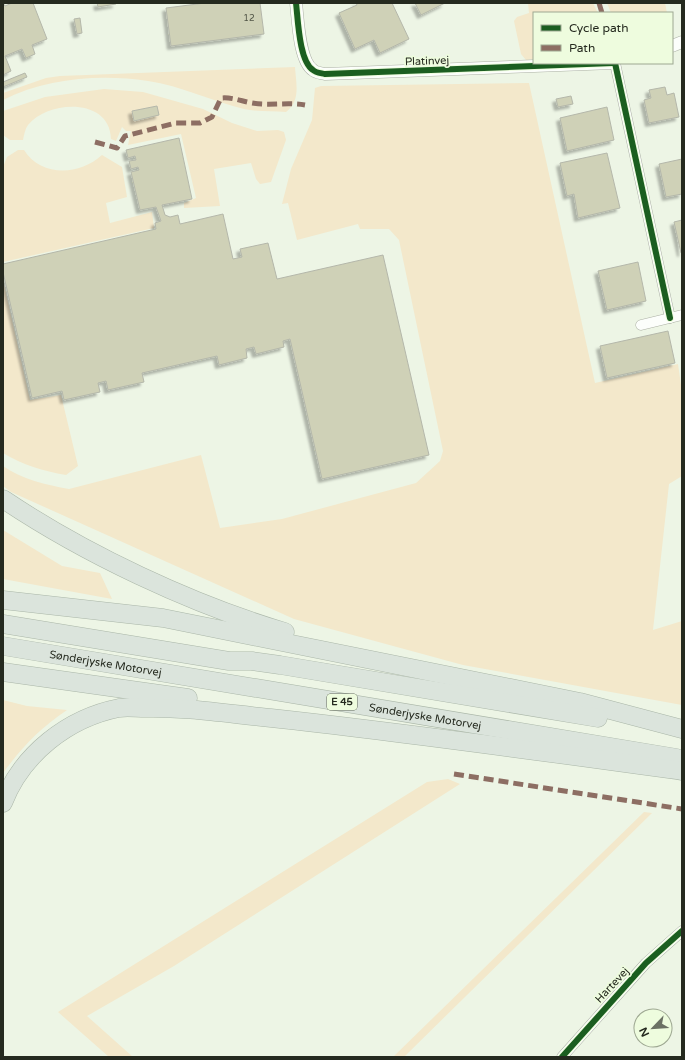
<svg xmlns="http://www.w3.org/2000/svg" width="685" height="1060" viewBox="0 0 685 1060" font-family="'Varela Round',sans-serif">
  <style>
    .green { fill: #f3e8cb }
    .building { fill: #cfd1b7; stroke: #b4b7aa; filter: url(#shadow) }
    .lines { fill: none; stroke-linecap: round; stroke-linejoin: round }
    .minor-casing { stroke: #acb1a5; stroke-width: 11 }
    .tertiary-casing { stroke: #acb1a5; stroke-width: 13 }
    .motorway-casing { stroke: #aab6a8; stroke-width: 19 }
    .minor { stroke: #fcfefb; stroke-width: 10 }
    .tertiary { stroke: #fcfefb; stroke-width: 12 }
    .motorway { stroke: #dbe4dc; stroke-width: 18 }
    .quiet { stroke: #8d6e63; stroke-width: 5; stroke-dasharray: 10 5; stroke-linecap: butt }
    .cycleway-casing { stroke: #eefcde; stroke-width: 8 }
    .cycleway { stroke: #1b5e20; stroke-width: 6 }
    .labels { text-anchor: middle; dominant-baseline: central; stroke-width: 3.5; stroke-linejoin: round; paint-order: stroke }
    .number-label { font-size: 9px; fill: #505445 }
    .shield { fill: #eefcde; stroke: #616958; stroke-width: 1 }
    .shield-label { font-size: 10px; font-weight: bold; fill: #252a1f }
    .street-label { font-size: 11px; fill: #252a1f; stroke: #eefcde }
  </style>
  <defs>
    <filter id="shadow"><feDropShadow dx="-3.5" dy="3.5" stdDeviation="1" flood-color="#0004"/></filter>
  </defs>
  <rect width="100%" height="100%" fill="#edf5e5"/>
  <!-- green -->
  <g class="green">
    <path d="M528,3H593L598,13H534V59L526,60L521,54L514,21L517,17L529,13Z"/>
    <path d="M607,3H665L667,13H611Z"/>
    <path d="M295,67C296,83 301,101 286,112C273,111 257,112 244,109C212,101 181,86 148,81C100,74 47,78 3,100V93L46,78L60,76Z"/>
    <path d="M529,83L595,383L678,364L682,392V476L669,484L653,630L682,621V705L463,665L294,619L11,492L3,486V466C21,479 47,485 69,489L201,455L220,528L282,519L416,483L440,461L443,451L399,240L389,229H360L358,224L297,240L288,203L282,204L291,169L312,120L315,88L321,86Z"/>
    <path d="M104,89L143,92L203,109L232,123L257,131L278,130L284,132L286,140L271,182L260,184L256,179L251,163L214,169L220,206L184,208V203L196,198L181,134L128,145L131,131H126L122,127L116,141L111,139C110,97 48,100 28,125C25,129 24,135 23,140H10L3,135V111L45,97Z"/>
    <path d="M18,150H24C41,177 79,176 102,155L122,167L127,197L106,203L110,223L152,212L154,228L3,262V167L7,157Z"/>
    <path d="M3,280L30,400L61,395L78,466L66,475C43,471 23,465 3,453Z"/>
    <path d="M3,530L62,566L100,573L112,599L3,579Z"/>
    <path d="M3,700L27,706L67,710C39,729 23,746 3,773Z"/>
    <path d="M448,779L460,784L174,966L87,1016L133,1057H109L58,1012L427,782Z"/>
    <path d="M644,812L652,813L404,1057H393Z"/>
  </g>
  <!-- building -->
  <g class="building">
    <path d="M3,3L5,6L12,3H33L47,39L32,45L35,54L26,58L22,49L5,56L11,71L3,75Z"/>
    <path d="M97,3H116V4L98,7Z"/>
    <path d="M205,3H260L264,34L171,46L166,8Z"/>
    <path d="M356,3H392L409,39L380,53L374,40L355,49L339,13L357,5Z"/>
    <path d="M415,3H445L421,15Z"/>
    <path d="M80,18L82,33L77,34L74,19Z"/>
    <path d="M25,73L27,77L3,87V82Z"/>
    <path d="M665,87L667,95L674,93L679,117L649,123L644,100L651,98L649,90Z"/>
    <path d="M571,96L573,104L558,107L556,99Z"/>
    <path d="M157,106L159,115L134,121L132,111Z"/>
    <path d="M607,107L614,140L567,151L560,118Z"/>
    <path d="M179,138L192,199L162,205L165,215L170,217L178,215L180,224L223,214L233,259L242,257L240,249L268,243L277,279L383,255L429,455L322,479L290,339L283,341L284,347L256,354L254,347L246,349L247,358L219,365L217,356L142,373L144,382L108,390L106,381L98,383L100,392L64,400L62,391L32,398L3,272V264L156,229L155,223L161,221L156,207L140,210L131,172L139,170L138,167L131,169L129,161L136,160L135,156L128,158L126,150Z"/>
    <path d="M607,153L620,208L578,218L574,194L567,196L560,163Z"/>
    <path d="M682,159V194L666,197L659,164Z"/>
    <path d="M682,220V253H681L674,222Z"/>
    <path d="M638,262L646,301L607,310L598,271Z"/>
    <path d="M668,331L675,363L607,378L600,346Z"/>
  </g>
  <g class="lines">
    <!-- minor casing -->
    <g class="minor-casing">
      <g id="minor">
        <path d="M615,63L670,318"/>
        <path d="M641,325L682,315"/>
        <path d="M562,1057L646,963L682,931"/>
      </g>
    </g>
    <!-- tertiary casing -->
    <g class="tertiary-casing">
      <g id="tertiary">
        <path d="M296,3C298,19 299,61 313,70C316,73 321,73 325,74L613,63"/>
        <path d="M672,46L682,42"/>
      </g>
    </g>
    <!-- motorway casing -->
    <g class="motorway-casing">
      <g id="motorway">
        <path d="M3,499C85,554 191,604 285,632"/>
        <path d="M3,600L163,618L580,702L682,729"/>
        <path d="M3,624L229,661H252L280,665L598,718"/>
        <path id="s1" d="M3,646L677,758"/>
        <path d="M3,672L188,698"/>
        <path d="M3,803C22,754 68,718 119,708C127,707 136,708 145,708C187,707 229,714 271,718C409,733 545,752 682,771"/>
      </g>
    </g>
    <!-- minor -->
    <use href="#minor" class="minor"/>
    <!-- tertiary -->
    <use href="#tertiary" class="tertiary"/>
    <!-- motorway -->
    <use href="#motorway" class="motorway"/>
    <!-- quiet -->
    <g class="quiet">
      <path d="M599,3L602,13"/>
      <path d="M95,142L117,148L125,136L176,123H200L212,117L221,98C232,97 241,101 252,103C269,106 287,102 305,105"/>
      <path d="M454,774L682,809"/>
    </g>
    <!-- cycleway casing -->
    <g class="cycleway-casing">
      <g id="cycleway">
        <path d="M296,3C298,19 299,61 313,70C316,73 321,73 325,74L613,63"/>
        <path d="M615,63L670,318"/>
        <path d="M562,1057L646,963L682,931"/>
      </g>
    </g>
    <!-- cycleway -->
    <use href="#cycleway" class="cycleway"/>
  </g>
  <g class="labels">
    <!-- number labels -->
    <g class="number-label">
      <text x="249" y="18">12</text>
    </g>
    <!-- shield labels -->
    <rect class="shield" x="327" y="694" width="30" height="16" rx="3"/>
    <g class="shield-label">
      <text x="342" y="702">E 45</text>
    </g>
    <!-- street labels -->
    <g class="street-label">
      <text transform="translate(427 61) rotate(-2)">Platinvej</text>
      <text stroke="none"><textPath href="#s1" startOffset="104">Sønderjyske Motorvej</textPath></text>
      <text stroke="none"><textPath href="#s1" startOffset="428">Sønderjyske Motorvej</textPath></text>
      <text transform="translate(612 985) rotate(-47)">Hartevej</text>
    </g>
  </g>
  <!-- border -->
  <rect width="685" height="1060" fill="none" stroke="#252a1f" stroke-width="8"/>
  <!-- legend -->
  <rect x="533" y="12" width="140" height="52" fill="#eefcde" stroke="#9ea892"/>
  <rect x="541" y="25" width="20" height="6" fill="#1b5e20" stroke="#9ea892"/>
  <text x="569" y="32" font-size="12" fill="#252a1f">Cycle path</text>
  <rect x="541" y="45" width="20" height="6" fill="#8d6e63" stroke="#9ea892"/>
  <text x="569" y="52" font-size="12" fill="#252a1f">Path</text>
  <!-- north arrow -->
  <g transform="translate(653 1028) rotate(245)"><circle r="19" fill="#eefcde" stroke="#9ea892"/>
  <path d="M0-3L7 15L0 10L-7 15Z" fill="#6b7164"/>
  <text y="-6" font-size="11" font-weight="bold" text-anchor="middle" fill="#252a1f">N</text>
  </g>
</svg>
